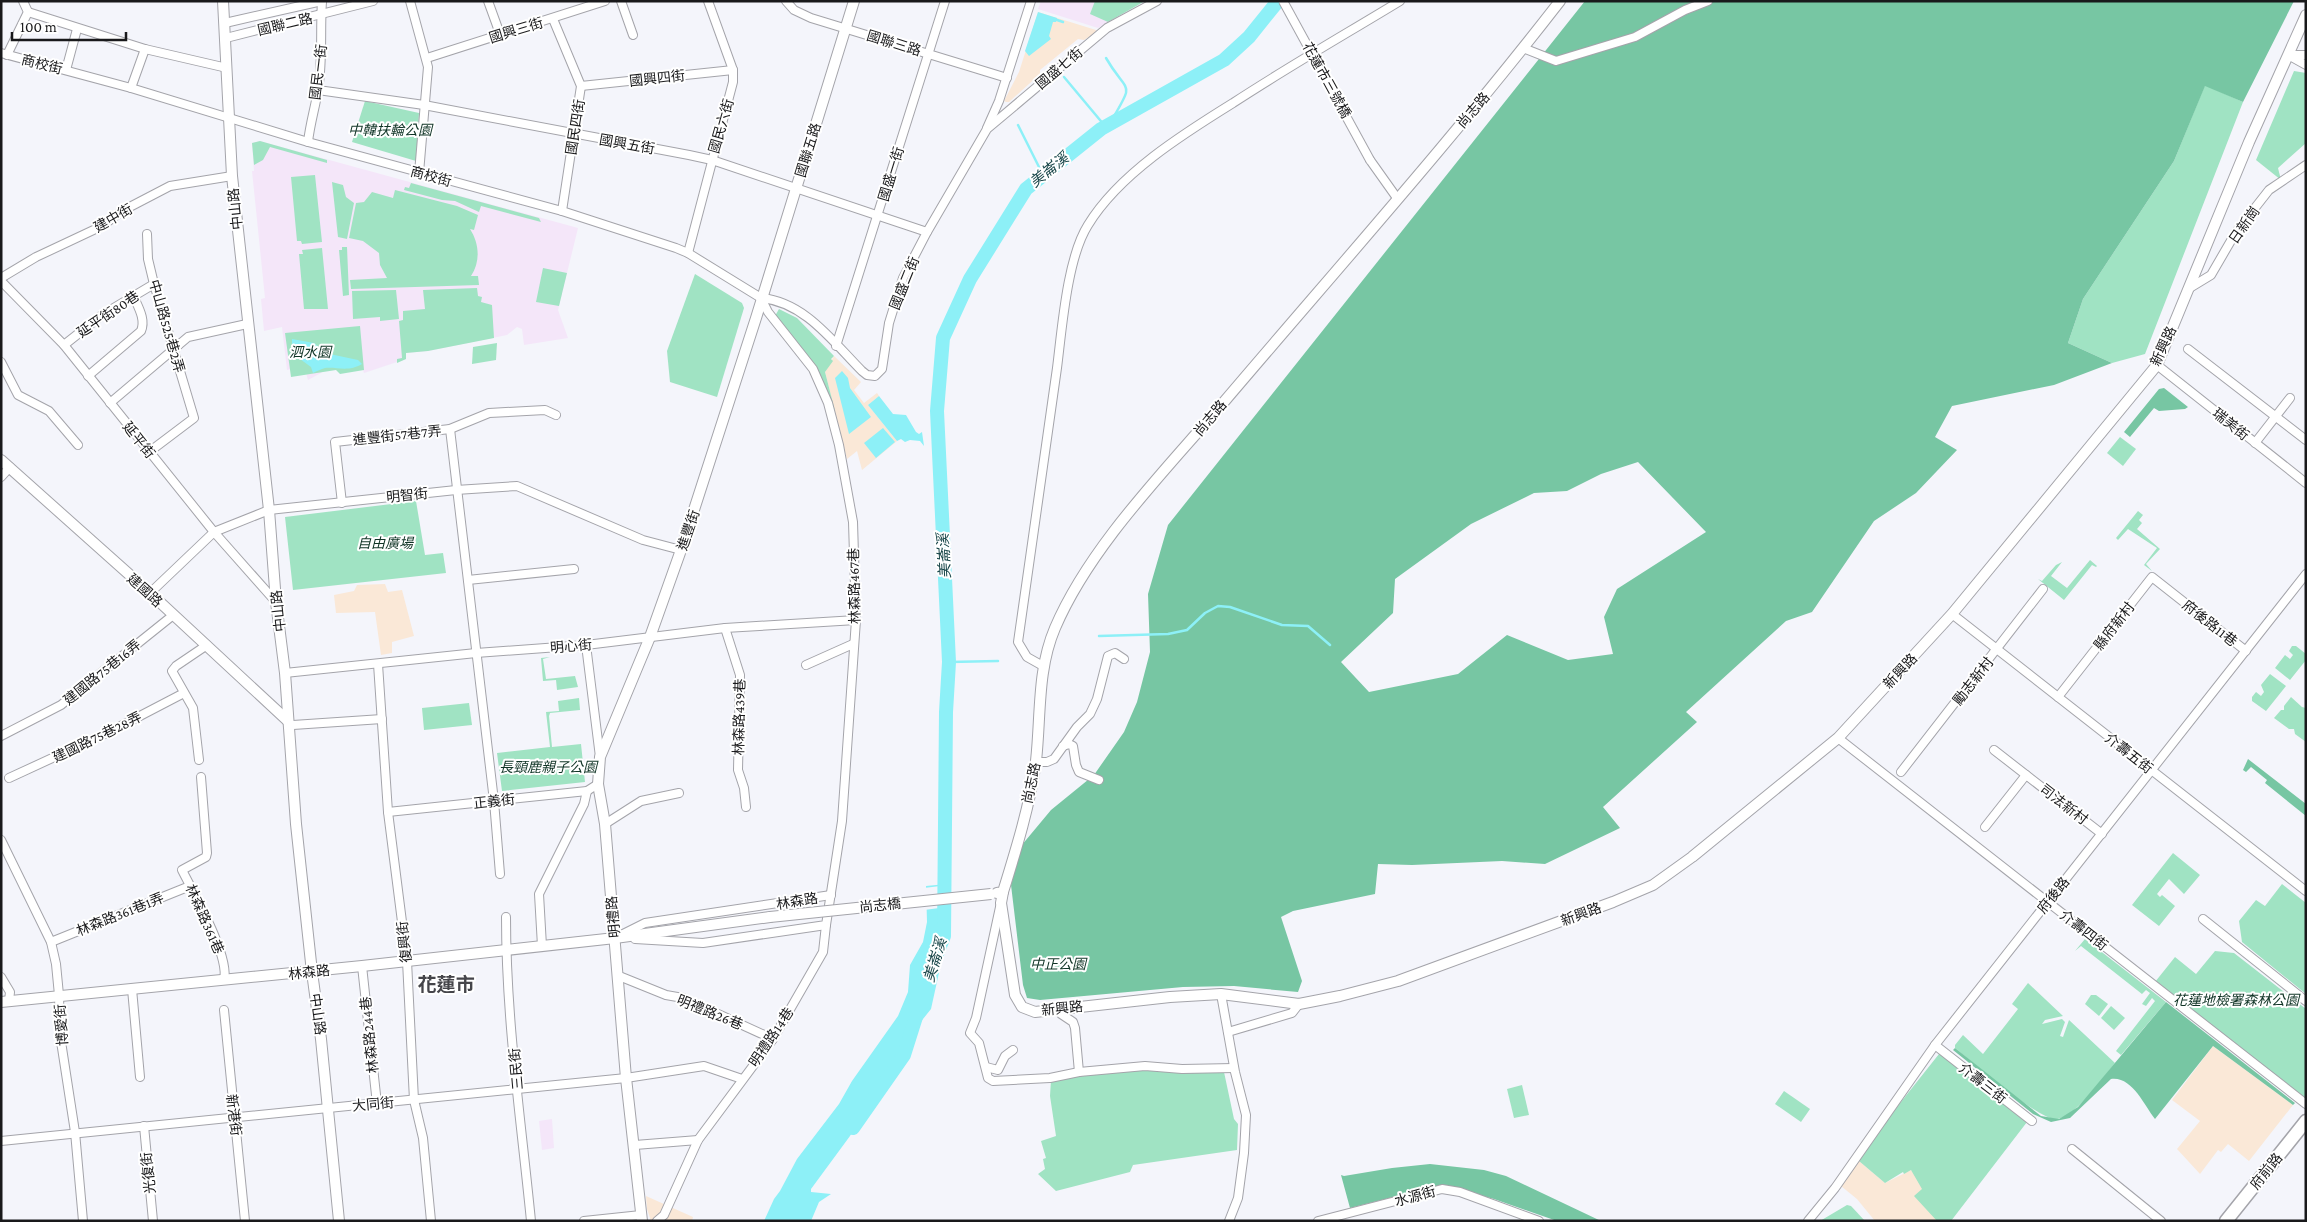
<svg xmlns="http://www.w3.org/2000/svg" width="2307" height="1222" viewBox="0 0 2307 1222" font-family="'Crimson Pro','Noto Sans TC',serif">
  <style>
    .industrial { fill: #fae8d7 }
    .education { fill: #f4e6f9 }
    .green { fill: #a0e3c3 }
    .forest { fill: #77c6a3; fill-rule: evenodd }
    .water { fill: #8df0f7 }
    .pier { fill: #f4f5fb }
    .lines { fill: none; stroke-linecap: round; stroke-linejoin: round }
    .stream { stroke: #8df0f7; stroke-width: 2.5 }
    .river { stroke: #8df0f7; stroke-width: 14 }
    .minor-casing { stroke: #a4a4aa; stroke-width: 10 }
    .tertiary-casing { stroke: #a4a4aa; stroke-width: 12 }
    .primary-casing { stroke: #a4a4aa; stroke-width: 15 }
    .minor { stroke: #fff; stroke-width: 8 }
    .tertiary { stroke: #fff; stroke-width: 10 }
    .primary { stroke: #fff; stroke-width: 12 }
    .minor-bridge-casing { stroke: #a4a4aa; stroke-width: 10; stroke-linecap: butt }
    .tertiary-bridge-casing { stroke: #a4a4aa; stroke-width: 12; stroke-linecap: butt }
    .minor-bridge { stroke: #fff; stroke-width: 8 }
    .tertiary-bridge { stroke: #fff; stroke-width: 10 }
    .labels { text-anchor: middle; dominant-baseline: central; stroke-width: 4; stroke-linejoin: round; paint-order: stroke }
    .street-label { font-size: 14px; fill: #19191b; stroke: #fff }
    .park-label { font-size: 14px; font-style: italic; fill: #103426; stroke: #fff }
    .water-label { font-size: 15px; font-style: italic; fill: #174548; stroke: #fff }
    .district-label { font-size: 19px; font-weight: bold; fill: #45454a; stroke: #fff }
  </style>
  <rect width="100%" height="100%" fill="#f4f5fb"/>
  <!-- industrial -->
  <g class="industrial">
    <path d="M1038,12L1096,30L1095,33L1084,40L1078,39L1040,70V74L1009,102H1006L1004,101L1019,72Z"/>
    <path d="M834,356L861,382L854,390L864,403L877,393L879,396L868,405L897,441L862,470L857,451L847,459L825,372Z"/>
    <path d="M385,584L388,592L402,590L414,636L392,642V653L381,655L375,612L336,613L334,595L354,591L357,585Z"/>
    <path d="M2213,1046L2293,1105L2249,1161L2228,1144L2221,1152L2218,1150L2200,1174L2177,1149L2200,1121L2172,1100Z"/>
    <path d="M1859,1161L1885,1183L1911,1170L1950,1218L1947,1221H1875L1857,1199L1841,1186Z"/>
    <path d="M646,1196L693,1217L692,1221H651L647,1209Z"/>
  </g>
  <!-- education -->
  <g class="education">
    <path d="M1041,1H1143L1098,28L1038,9Z"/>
    <path d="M260,141L578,228L558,310L568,338L524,345L522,329L517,327L507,335L428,351L406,353V359L364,373L356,347L338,357L321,373L308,380L304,366L287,370L282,327L264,331L261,299L265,298L252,171H254L252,143Z"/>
    <path d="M552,1119L554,1148L542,1150L539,1121Z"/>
  </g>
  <!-- green -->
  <g class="green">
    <path d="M1095,1H1145L1108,22L1090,14Z"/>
    <path d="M2294,71L2306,73V143L2278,168L2281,180L2256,160Z"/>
    <path d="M2205,85L2243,102L2145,354L2112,363L2068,343L2083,299L2174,161Z"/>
    <path d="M365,101L419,113L416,161L352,142Z"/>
    <path d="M260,141L327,160V163L270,147L263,160L254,165L252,143Z"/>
    <path d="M315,175L322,242L302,244L301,241H297L291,177Z"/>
    <path d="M332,182L343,185L346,197L354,203L347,239L338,237Z"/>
    <path d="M411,183L539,218L541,222L481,206L479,212L455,201L442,200L404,190L405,187L409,188Z"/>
    <path d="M395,190L457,206L478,215L474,230L470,229C479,243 481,261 471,276H478L479,285L351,289L350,280L387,278L380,265L379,253L363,241L349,238L356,203L364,202L372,192L393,198Z"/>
    <path d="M342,247H347L349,295L343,296L339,250H342Z"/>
    <path d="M322,248L328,309H304L299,254H303L302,250Z"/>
    <path d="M543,268L567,273L559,306L536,302Z"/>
    <path d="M695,274L742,303L744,308L717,397L670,382L667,351Z"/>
    <path d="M477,288L478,296L482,297L481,302L492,305L494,338L428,351L406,353V359L397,363V359L402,358L399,321L403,320V311L425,309L423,290Z"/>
    <path d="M396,290L399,319L380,321V317L353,319L352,291Z"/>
    <path d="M779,309L797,318L834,356L831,359L833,361L825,372L835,411C819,375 800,346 775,316Z"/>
    <path d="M360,326L364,370L340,374L336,370L291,377L285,333Z"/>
    <path d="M497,343L496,360L472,364L473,347Z"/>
    <path d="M2120,437L2136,449L2123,466L2107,453Z"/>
    <path d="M416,501L425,555L443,553L446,573L293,590L285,517Z"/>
    <path d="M2138,511L2143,515L2139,520L2142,523L2137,529L2160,549L2146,564L2152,571L2144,565L2157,548L2128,529L2118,540L2116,538Z"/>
    <path d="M2090,560L2097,566L2096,567L2092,565L2064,600L2038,579L2042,581L2056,565L2062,562L2051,576L2067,588Z"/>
    <path d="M2292,646H2296L2306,654V660L2290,680L2275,668L2285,655L2290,659L2293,655L2289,651Z"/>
    <path d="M550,657L543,659L546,679L575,676L578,687L557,690L556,680L543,681L541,658Z"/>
    <path d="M2270,674L2286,686L2266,711L2252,701V697L2256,692L2261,696L2264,692L2261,685Z"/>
    <path d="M2291,697L2302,707L2306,708V742L2295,734L2294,729H2289L2274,718L2281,710H2284V706Z"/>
    <path d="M579,698L580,710L550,713L549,716L552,747L581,744L585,782L502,791L497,753L550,747L546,712L559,711L558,701Z"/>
    <path d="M469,703L472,725L424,730L422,708Z"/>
    <path d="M2173,853L2200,875L2184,894L2169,879L2157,894L2160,897L2162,895L2175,906L2159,926L2132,905Z"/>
    <path d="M2282,884L2306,903V994L2242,942L2239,921L2256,900L2265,906Z"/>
    <path d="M2085,939L2166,1002L2121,1055L2116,1051L2155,1001L2152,998L2146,1006L2142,1004L2150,993L2146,990L2142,994L2081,946L2075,951Z"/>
    <path d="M2215,951L2234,953L2306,1009V1099L2155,982L2175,957L2196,974Z"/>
    <path d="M2028,983L2063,1016L2045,1020L2042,1024L2062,1019L2065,1022L2060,1036L2063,1037L2069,1020L2115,1063C2102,1079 2078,1114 2058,1119C2041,1123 1972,1061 1955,1048V1045L1963,1035L1983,1054L2018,1009L2012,1004Z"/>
    <path d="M2091,995H2096L2108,1004L2099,1016L2085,1004Z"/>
    <path d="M2111,1006L2125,1018L2114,1030L2101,1018Z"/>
    <path d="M1939,1054H1942L2027,1118V1122L1951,1221H1937L1914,1196L1922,1189L1911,1170L1904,1174L1903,1172L1885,1183L1859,1161L1889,1117Z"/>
    <path d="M1145,1068L1224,1072L1234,1119L1238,1124L1237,1150L1133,1165L1130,1172L1056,1191L1038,1174L1045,1169L1043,1159L1046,1158L1041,1141L1056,1136L1050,1096L1051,1080Z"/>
    <path d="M1522,1085L1529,1115L1514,1118L1507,1089Z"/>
    <path d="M1784,1091L1810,1109L1801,1122L1775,1104Z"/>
    <path d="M1847,1205L1851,1206L1865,1221H1820Z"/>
  </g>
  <!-- forest -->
  <g class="forest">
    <path d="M1585,1H2294L2243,102L2205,86L2174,161L2083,299L2068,343L2112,363L2054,385L1952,406L1935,437L1957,450L1916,493L1874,521L1812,612L1786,621L1686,712L1697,722L1603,807L1620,828L1545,864L1502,861L1412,865L1378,864L1375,894L1293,911L1281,917L1302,981L1298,992L1234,986L1183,987L1040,1000L1027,998L1023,985L1011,885L1021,846L1051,810L1094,775L1124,732L1137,702L1150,652L1148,594L1168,525ZM1638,462L1706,532L1617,589L1604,617L1613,654L1568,660L1507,635L1458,674L1369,692L1341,662L1393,613L1395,579L1471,524L1534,493L1567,491L1601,474Z"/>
    <path d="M2164,388L2188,407L2185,409L2159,411L2154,408L2130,437L2124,432L2159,389Z"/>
    <path d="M2248,759L2306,804V816L2265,783L2267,780L2251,767L2246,772L2243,770Z"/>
    <path d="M2166,1002L2295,1103L2293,1105L2213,1046L2155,1119C2144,1105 2132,1076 2111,1079L2070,1118L2051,1122L2033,1114L1953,1050L1955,1048L2041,1116L2059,1119L2078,1107Z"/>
    <path d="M1430,1164L1484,1170L1506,1176L1601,1221H1557L1494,1199L1441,1185L1350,1208L1341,1175L1344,1176L1392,1168Z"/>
  </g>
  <!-- water -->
  <g class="water">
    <path d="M1038,12L1057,18L1056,22H1053L1049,36L1051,39L1029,56L1025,51Z"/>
    <path d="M292,339L314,343L325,353L358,360L362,364C349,372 338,367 325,368C321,369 317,371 313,373L311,367L300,359L301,356L299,347L292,345Z"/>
    <path d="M842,371L848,378L850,388L871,417L849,434L835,378Z"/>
    <path d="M879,396L893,414L906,415L916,432L919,434L922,432L924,446L920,441L910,440L905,442L901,439L897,441L868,405Z"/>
    <path d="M883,428L895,442L876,458L864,443Z"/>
    <path d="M946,884L942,959L931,1009L903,1044L850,1136L811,1189V1192L831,1194L819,1202L811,1221H764L774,1199L780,1191L797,1159L839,1104L852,1081L898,1016L908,992L910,965L923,942L927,922L926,886Z"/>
  </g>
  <!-- pier -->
  <path class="pier" d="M948,885L947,907L924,910V888Z"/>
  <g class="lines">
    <!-- stream -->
    <g class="stream">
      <path d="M1054,19L1063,22"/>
      <path d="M1106,58C1128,96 1136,79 1110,123"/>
      <path d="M1064,77L1105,126"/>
      <path d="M1018,125L1043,175"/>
      <path d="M1099,636L1168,634L1187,630L1205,613L1218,606L1230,607L1282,625L1308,626L1330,645"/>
      <path d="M949,662L998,661"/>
    </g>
    <!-- river -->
    <g class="river">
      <path d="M937,954L944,936L946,712L949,662L937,411L943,338L970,279L1026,189L1101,129L1224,60L1249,37L1278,1"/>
      <path d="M853,1128L904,1055L916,1017"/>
    </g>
    <!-- minor casing -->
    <g class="minor-casing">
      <g id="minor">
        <path d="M410,1L428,67L419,173"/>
        <path d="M488,1L500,34"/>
        <path d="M621,1L633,35"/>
        <path d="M786,1L794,10L811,18L1007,78"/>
        <path d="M28,12L145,49L227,68"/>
        <path d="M553,19L581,86L562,211"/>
        <path d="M225,23L322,1"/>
        <path d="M226,38L373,1"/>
        <path d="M1523,48L1556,61L1635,37L1685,10L1708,1"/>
        <path d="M1,53L131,88L308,142L562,211L676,248L688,253L761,298C805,302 833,342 862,371L867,375L875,376L882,369L889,323L903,278L927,232L987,129L1107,28L1157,1"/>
        <path d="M7,55L28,12L23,1"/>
        <path d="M2288,55L2306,65"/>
        <path d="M2288,55H2306"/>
        <path d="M427,58L605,1"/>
        <path d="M66,70L77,29"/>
        <path d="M581,86L733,70"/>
        <path d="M131,88L145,49"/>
        <path d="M318,90L424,105L689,155L712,160L927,232"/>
        <path d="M987,128L999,101L1031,1"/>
        <path d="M308,142C310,124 315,108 318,90C323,60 320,31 322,1"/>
        <path d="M1370,160L1397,198"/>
        <path d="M147,234L148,259L154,284L194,418L149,452"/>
        <path d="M688,253L733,82V70L708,1"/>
        <path d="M1,278L36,257L102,226L122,211L170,186L232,176"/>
        <path d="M1,281L64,345L214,532L276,602"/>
        <path d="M2188,289L2211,275L2236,232L2269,190L2306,165"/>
        <path d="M64,345L102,315L154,284"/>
        <path d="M836,346L945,1"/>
        <path d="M2188,349L2306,440"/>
        <path d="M1,362L18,395L49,411L78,445"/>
        <path d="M2157,365L2306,483"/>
        <path d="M88,376L141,331C146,319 138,307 133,295"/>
        <path d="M110,403L188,337L247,324"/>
        <path d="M450,429L494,801L500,874"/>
        <path d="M2255,443L2290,398"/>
        <path d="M1,477L10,467"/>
        <path d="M342,503L335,442L450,429L489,413L545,410L556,415"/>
        <path d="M468,580L574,569"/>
        <path d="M150,593L214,532L269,510L456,490L517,486L643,540L681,550"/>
        <path d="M1952,614L2306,891"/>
        <path d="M725,628L740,675L738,770L744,788L746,807"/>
        <path d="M586,645L600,757"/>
        <path d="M378,664L388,812L407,961L414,1100L423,1138L431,1221"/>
        <path d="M806,665L853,644"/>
        <path d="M1043,666L1027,657L1018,642C1031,551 1044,459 1057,368C1062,329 1067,258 1088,225C1119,174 1183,134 1233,103C1288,67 1344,35 1400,1"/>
        <path d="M285,673L476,653L586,645L725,628L856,620"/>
        <path d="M2058,697L2152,577L2246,651"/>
        <path d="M293,725L382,719"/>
        <path d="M1,736L61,705L172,616"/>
        <path d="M1838,738L2306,1104"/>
        <path d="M1063,746L1069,744L1073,746L1076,765L1079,772L1099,780"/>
        <path d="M1994,750L2102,834"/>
        <path d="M199,760L193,708L172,671L176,666L207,645"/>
        <path d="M1036,762H1047L1054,759L1077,727L1090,714L1097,699L1108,656L1115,653L1124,659"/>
        <path d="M1901,772L2043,589"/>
        <path d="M201,777L207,853L206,857L182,870C194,894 230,956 224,980"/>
        <path d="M9,778L113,730L184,693"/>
        <path d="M388,812L587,791L598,784"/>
        <path d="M605,824L641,801L679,793"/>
        <path d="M1985,827L2026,775"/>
        <path d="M1,840L51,942L56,964L59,995L60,1035L75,1132L83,1221"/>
        <path d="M1000,907L976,1018L970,1033L979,1043L988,1078L993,1081L1050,1078L1079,1072L1145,1066L1182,1069L1234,1068"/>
        <path d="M506,917C506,1019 521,1120 531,1221"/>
        <path d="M2203,919L2306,1001"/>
        <path d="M619,936L645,923L831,895"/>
        <path d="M635,939L703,943L826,925L842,821L856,620L853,522L839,445L828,403L813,369L768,312L761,298"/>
        <path d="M51,942L190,886"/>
        <path d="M542,946L539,894L584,804L587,791"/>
        <path d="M362,966L377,1104"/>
        <path d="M619,976L666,995L683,998L773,1039"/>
        <path d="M1,977L10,992L9,1001"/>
        <path d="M132,989L140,1077"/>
        <path d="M1221,994L1235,1072L1246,1115L1244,1153L1238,1198L1229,1221"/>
        <path d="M1060,1009L1061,1014L1073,1022L1075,1028L1079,1072"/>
        <path d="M224,1010L245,1221"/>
        <path d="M1228,1032L1292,1013L1299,1004"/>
        <path d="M1935,1045L2032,1121"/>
        <path d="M986,1067L998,1070L1005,1056L1013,1050"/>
        <path d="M144,1126L153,1221"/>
        <path d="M1,1141L626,1078L704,1066L742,1079"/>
        <path d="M635,1145L698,1140"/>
        <path d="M2072,1149L2161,1221"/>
        <path d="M584,1221L641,1215"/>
        <path d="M657,1221L664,1215L698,1140L773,1039L823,952L826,925"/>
        <path d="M1318,1221L1442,1189L1460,1192L1539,1221"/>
        <path d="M1808,1221L1835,1188L1935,1045L2306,574"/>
      </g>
    </g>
    <!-- tertiary casing -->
    <g class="tertiary-casing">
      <g id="tertiary">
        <path d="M223,1L232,176L269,510L276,602L285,673L296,824L312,972L321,1039L339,1221"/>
        <path d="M1,460L150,593L288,721"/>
        <path d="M1003,892L1001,903L1015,995L1022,1007L1035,1012L1170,997L1221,994L1299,1004L1340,996L1398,981L1613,902L1653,885L1692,857L1838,738L1952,614L2157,365L2249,142L2306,15"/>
        <path d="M997,893L1003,892C1016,850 1030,805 1036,761C1041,716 1037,670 1055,628C1090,546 1165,471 1223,403C1336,270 1453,139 1560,1"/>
        <path d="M1,1002L362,966L615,938L770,917"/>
        <path d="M642,1221L626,1078L605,824L598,784L600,757L650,637L681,550L756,318L854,1"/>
      </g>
    </g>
    <!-- primary casing -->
    <g class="primary-casing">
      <path id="primary" d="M2226,1221L2306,1121"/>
    </g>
    <!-- minor -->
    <use href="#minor" class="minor"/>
    <!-- tertiary -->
    <use href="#tertiary" class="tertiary"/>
    <!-- primary -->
    <use href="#primary" class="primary"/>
    <!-- minor-bridge casing -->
    <g class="minor-bridge-casing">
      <path id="minor-bridge" d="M1283,1L1370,160"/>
    </g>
    <!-- tertiary-bridge casing -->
    <g class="tertiary-bridge-casing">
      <path id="tertiary-bridge" d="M770,917L991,894"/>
    </g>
    <!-- minor-bridge -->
    <use href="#minor-bridge" class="minor-bridge"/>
    <!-- tertiary-bridge -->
    <use href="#tertiary-bridge" class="tertiary-bridge"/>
  </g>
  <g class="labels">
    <!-- street labels -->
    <g class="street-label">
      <text transform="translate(285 24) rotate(-13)">國聯二路</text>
      <text transform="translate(516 30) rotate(-17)">國興三街</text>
      <text transform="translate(894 43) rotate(17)">國聯三路</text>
      <text transform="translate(42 64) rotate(14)">商校街</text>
      <text transform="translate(1059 68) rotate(-40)">國盛七街</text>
      <text transform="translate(318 72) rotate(-83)">國民一街</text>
      <text transform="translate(657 78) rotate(-6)">國興四街</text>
      <text transform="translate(1327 80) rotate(61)">花蓮市三號橋</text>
      <text transform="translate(1473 110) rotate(-49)">尚志路</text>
      <text transform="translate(721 126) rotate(-74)">國民六街</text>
      <text transform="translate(575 127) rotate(-81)">國民四街</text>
      <text transform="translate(627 144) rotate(10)">國興五街</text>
      <text transform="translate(808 150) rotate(-73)">國聯五路</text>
      <text transform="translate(891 174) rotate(-73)">國盛一街</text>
      <text transform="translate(431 176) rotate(15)">商校街</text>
      <text transform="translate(235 209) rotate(-96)">中山路</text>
      <text transform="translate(113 218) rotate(-30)">建中街</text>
      <text transform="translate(2244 225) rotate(-55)">日新崗</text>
      <text transform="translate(904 283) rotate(-68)">國盛二街</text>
      <text transform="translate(108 314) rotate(-34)">延平街80巷</text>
      <text transform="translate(167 326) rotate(74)">中山路525巷2弄</text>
      <text transform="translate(2163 346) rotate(-65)">新興路</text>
      <text transform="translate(1210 418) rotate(-50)">尚志路</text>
      <text transform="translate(2231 424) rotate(39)">瑞美街</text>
      <text transform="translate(397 435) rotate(-6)">進豐街57巷7弄</text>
      <text transform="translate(139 440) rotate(51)">延平街</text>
      <text transform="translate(407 495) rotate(-6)">明智街</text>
      <text transform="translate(688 530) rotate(-71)">進豐街</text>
      <text transform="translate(854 586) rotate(-91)">林森路467巷</text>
      <text transform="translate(145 590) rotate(42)">建國路</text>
      <text transform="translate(278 611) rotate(-96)">中山路</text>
      <text transform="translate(2210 623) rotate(38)">府後路11巷</text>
      <text transform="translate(2114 626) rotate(-52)">縣府新村</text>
      <text transform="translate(571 646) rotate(-5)">明心街</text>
      <text transform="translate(1900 671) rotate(-47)">新興路</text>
      <text transform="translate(102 672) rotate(-39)">建國路75巷16弄</text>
      <text transform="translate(1973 681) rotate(-52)">勵志新村</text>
      <text transform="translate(739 717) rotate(-89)">林森路439巷</text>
      <text transform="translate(97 737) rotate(-26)">建國路75巷28弄</text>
      <text transform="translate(2129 753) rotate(38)">介壽五街</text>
      <text transform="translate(1031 783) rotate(-78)">尚志路</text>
      <text transform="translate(494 801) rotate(-6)">正義街</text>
      <text transform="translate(2064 804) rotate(38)">司法新村</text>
      <text transform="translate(2053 895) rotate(-51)">府後路</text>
      <text transform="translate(797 901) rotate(-9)">林森路</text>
      <text transform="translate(880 905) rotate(-6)">尚志橋</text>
      <text transform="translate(120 914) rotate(-22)">林森路361巷1弄</text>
      <text transform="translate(1581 914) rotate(-20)">新興路</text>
      <text transform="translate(613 917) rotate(-95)">明禮路</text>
      <text transform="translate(205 919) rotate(66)">林森路361巷</text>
      <text transform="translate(2084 930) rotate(38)">介壽四街</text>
      <text transform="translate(404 942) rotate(-96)">復興街</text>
      <text transform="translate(309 972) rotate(-6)">林森路</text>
      <text transform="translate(1062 1008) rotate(-6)">新興路</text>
      <text transform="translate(710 1012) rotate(22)">明禮路26巷</text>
      <text transform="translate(318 1014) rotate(82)">中山路</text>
      <text transform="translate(61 1025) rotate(-94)">博愛街</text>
      <text transform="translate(369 1035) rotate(-96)">林森路244巷</text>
      <text transform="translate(771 1037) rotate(-56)">明禮路14巷</text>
      <text transform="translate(516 1069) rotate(-95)">三民街</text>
      <text transform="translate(1983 1083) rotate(38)">介壽三街</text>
      <text transform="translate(373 1104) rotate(-5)">大同街</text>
      <text transform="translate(234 1115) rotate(83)">新港街</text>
      <text transform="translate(2266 1171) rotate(-51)">府前路</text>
      <text transform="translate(148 1173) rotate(-96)">光復街</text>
      <text transform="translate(1415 1196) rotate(-15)">水源街</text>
    </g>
    <!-- park labels -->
    <g class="park-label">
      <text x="390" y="130">中韓扶輪公園</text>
      <text x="310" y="352">泗水園</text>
      <text x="385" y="543">自由廣場</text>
      <text x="548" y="767">長頸鹿親子公園</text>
      <text x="1058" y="964">中正公園</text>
      <text x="2236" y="1000">花蓮地檢署森林公園</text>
    </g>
    <!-- water labels -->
    <g class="water-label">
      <text transform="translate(1049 170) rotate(-39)">美崙溪</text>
      <text transform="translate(944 556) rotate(-93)">美崙溪</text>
      <text transform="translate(935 960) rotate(-73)">美崙溪</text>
    </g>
    <!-- district labels -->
    <g class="district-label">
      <text x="446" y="984">花蓮市</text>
    </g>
  </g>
  <!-- border -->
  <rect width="2307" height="1222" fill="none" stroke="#19191b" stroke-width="5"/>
  <!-- scale -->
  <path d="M12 32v8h114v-8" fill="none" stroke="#19191b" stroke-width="2.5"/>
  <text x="20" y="32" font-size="15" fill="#19191b" stroke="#ffffff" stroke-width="4" paint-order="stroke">100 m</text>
</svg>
